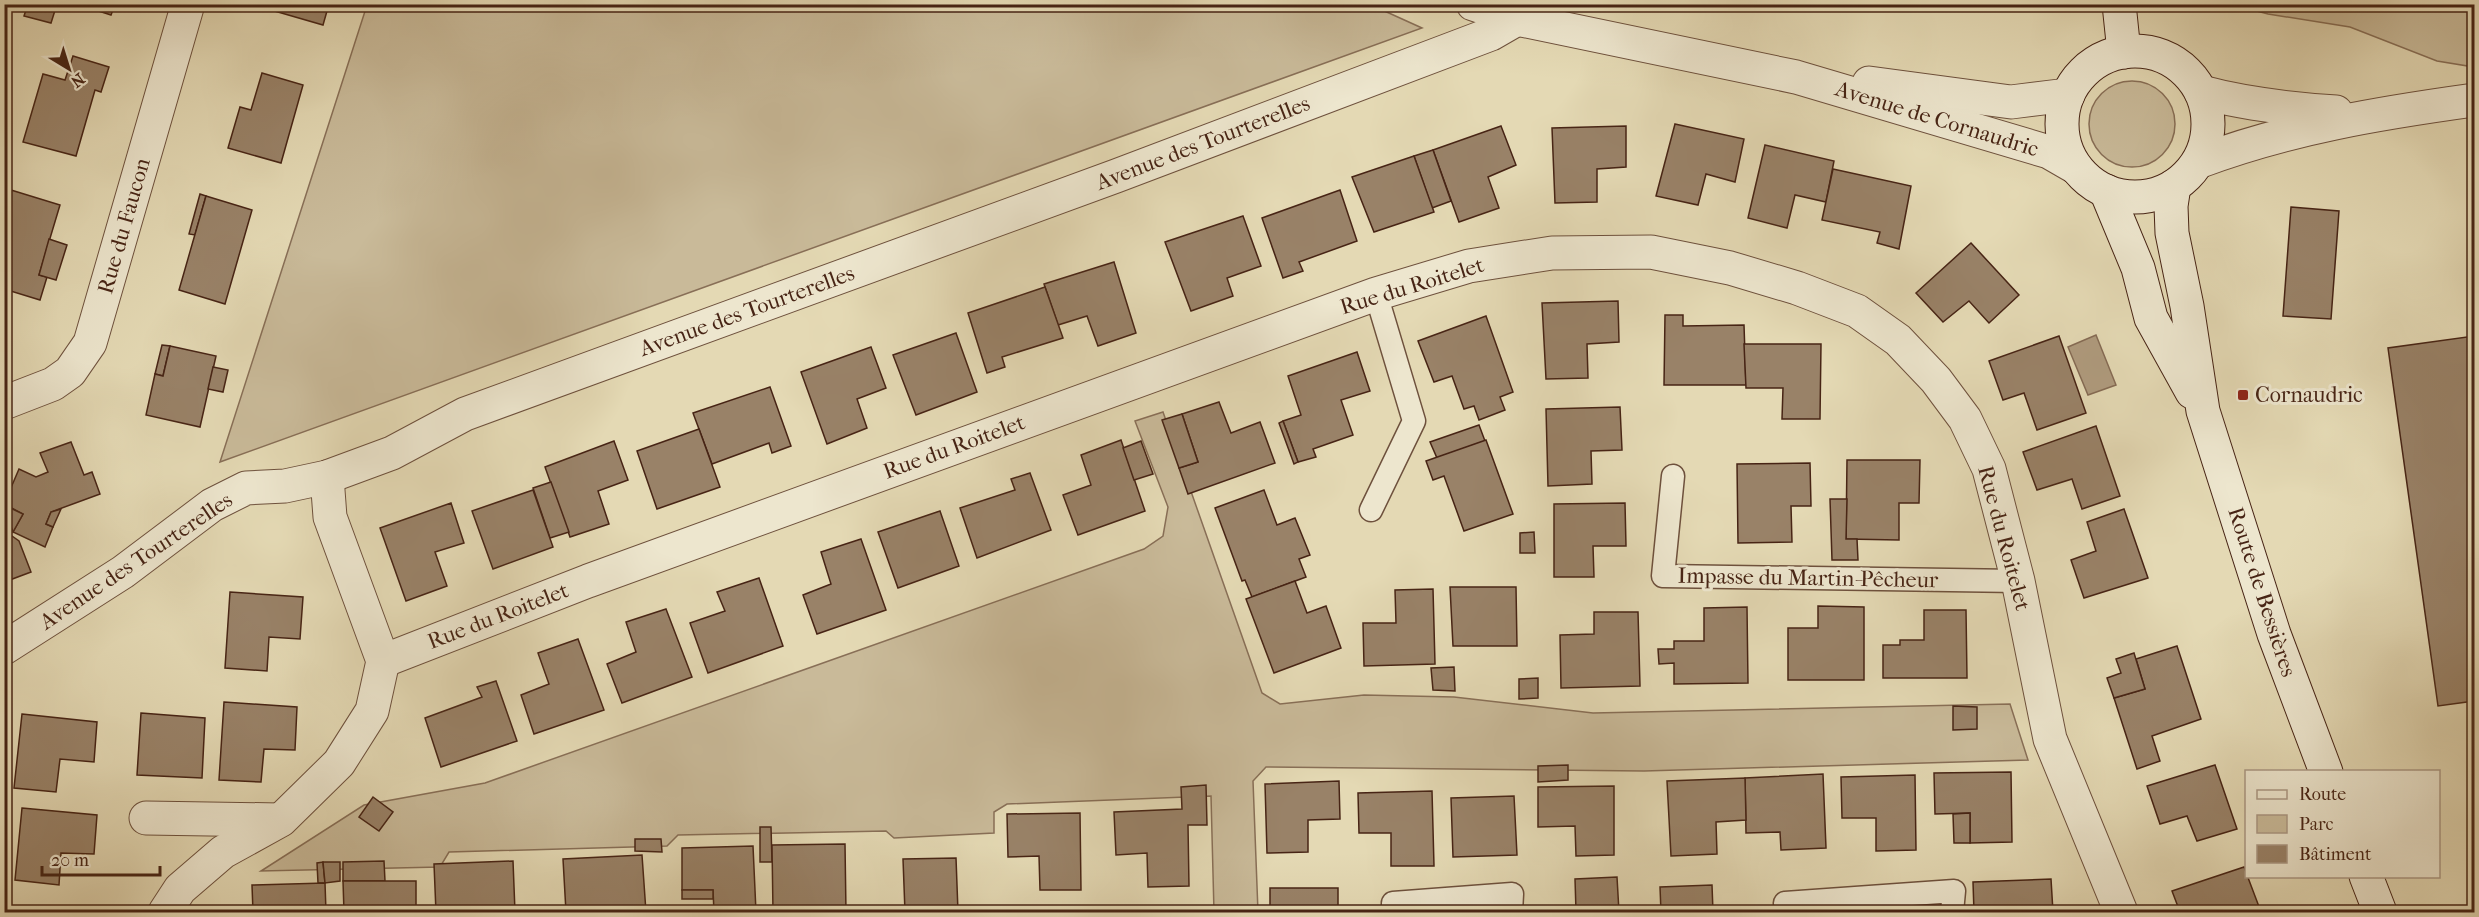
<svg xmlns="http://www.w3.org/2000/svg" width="2479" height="917" viewBox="0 0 2479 917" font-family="'IM FELL French Canon',serif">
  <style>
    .green { fill: #c9ba99; stroke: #886f57; stroke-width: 1.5 }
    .water { fill: #af9b7e; stroke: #856b54; stroke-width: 1.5 }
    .building { fill: #998268; stroke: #472415; stroke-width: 1.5 }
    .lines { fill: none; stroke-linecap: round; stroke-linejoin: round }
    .service-casing { stroke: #6e513d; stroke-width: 25 }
    .minor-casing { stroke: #6e513d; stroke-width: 35 }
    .tertiary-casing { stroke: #6e513d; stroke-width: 35 }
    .secondary-casing { stroke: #472415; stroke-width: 35 }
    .service { stroke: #ede6ce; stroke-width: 22 }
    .minor { stroke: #ede6ce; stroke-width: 33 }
    .tertiary { stroke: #ede6ce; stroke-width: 33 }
    .secondary { stroke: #ede6ce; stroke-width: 33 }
    .poi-dot { fill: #8f2418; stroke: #ede6ce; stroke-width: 2 }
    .labels { text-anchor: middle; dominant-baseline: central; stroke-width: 6; stroke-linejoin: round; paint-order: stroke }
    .street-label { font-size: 22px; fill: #472415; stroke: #ede6ce }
    .poi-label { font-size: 22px; fill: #472415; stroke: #ede6ce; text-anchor: start }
  </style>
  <rect width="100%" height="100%" fill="#e4d9b4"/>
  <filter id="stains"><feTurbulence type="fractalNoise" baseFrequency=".00333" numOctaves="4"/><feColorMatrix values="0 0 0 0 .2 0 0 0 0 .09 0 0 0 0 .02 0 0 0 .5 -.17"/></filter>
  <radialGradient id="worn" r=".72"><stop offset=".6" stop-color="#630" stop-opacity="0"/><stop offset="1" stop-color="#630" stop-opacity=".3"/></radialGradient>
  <!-- green -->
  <g class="green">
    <path d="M1369,4L1422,28L220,462L367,5Z"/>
    <path d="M2234,5H2474V67L2437,61L2350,27L2268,14Z"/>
    <circle cx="2132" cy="124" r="43"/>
    <path d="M1163,412L1262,693L1280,704L1364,695L1454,697L1593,713L2010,704L2028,760L1644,771L1266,767L1253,781L1258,912H1214L1211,796L1007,804L994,812V833L894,838L886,831L678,835L667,846L449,852L440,867L261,871L364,805L485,783L1144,549L1163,536L1168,507L1135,421Z"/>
  </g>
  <!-- water -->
  <path class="water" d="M2096,335L2116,385L2088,395L2068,347Z"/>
  <!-- building -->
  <g class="building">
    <path d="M28,4H57L51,23L24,16Z"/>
    <path d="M77,4H115L111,15Z"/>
    <path d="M265,4H329L323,25L264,8Z"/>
    <path d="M73,56L109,67L101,92L95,90L76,156L23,142L43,74L65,80Z"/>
    <path d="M262,73L303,85L281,163L228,148L240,107L251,110Z"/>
    <path d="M1675,124L1744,139L1735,182L1706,174L1698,205L1656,196Z"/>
    <path d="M1501,126L1516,165L1488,177L1499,208L1459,222L1433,150Z"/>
    <path d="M1626,126V167L1597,169V202L1555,203L1552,128Z"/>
    <path d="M1765,145L1834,161L1826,202L1795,195L1787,228L1748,218Z"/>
    <path d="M1433,150L1451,201L1432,208L1414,156Z"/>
    <path d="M1414,156L1434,212L1374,232L1352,177Z"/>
    <path d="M1833,169L1911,186L1899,249L1877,243L1880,232L1822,220Z"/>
    <path d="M11,190L60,205L39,275L47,277L40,300L4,289V214Z"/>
    <path d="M1340,190L1357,241L1299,262L1303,271L1283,278L1262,218Z"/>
    <path d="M200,194L206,196L195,235L189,234Z"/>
    <path d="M206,196L252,210L225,304L179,290Z"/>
    <path d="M2291,207L2339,211L2331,319L2283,316Z"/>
    <path d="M1243,216L1261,266L1227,278L1233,296L1191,311L1165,242Z"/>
    <path d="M49,239L67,245L56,280L39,275Z"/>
    <path d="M1971,243L2019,295L1989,323L1969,301L1943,322L1916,293Z"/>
    <path d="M1114,262L1136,333L1098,346L1087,316L1058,325L1044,284Z"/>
    <path d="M1045,287L1063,338L1002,357L1005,367L987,373L968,313Z"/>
    <path d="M1618,301L1619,342L1587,344L1588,378L1546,379L1542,303Z"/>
    <path d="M1665,315H1683V326L1744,325L1746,385H1664Z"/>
    <path d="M1486,316L1513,392L1500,397L1505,410L1479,420L1474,406L1464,409L1452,376L1434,382L1418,341Z"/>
    <path d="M956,333L977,392L916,415L893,355Z"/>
    <path d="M2059,336L2086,413L2037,430L2024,393L2003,400L1989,361Z"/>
    <path d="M2474,336V701L2438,706L2388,348Z"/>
    <path d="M1744,344H1821L1820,419H1782L1783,388H1746Z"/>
    <path d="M162,345L170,346L163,376L155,374Z"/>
    <path d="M170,346L216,356L200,427L146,415L155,374L163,376Z"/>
    <path d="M871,347L886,388L857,399L867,428L827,444L801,372Z"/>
    <path d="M1357,352L1370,391L1341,400L1353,435L1313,449L1316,457L1298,462L1283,421L1301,415L1288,376Z"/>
    <path d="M213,367L228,370L223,392L208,389Z"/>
    <path d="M770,387L791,446L772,453L769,443L712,464L693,413Z"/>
    <path d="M1219,402L1231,433L1260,422L1275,463L1188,494L1179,468L1198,462L1182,414Z"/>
    <path d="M1620,407L1622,450L1591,451L1592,484L1548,486L1546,409Z"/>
    <path d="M1182,414L1198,462L1179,468L1162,420Z"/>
    <path d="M1283,421L1298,462L1294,464L1279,423Z"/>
    <path d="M1479,425L1485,441L1437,458L1430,442Z"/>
    <path d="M2096,426L2120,496L2082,509L2072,479L2037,490L2023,452Z"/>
    <path d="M699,429L720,487L657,509L637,451Z"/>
    <path d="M1121,440L1145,511L1078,535L1063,495L1091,485L1081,455Z"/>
    <path d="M1486,440L1513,514L1464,531L1444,476L1433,480L1426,461Z"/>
    <path d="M614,441L628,480L598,491L609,524L570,537L545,467Z"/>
    <path d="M1141,441L1153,474L1134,480L1123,448Z"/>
    <path d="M71,442L84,475L92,472L100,494L51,512L46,524L53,527L45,547L13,532L23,514L4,504L19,469L36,477L48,472L40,453Z"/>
    <path d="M1847,460H1920L1919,503H1899V540L1846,539Z"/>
    <path d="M1810,463L1811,506H1791L1792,542L1738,543L1737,464Z"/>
    <path d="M1030,473L1051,530L977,558L960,508L1015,490L1011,479Z"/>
    <path d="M551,482L569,532L550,538L533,488Z"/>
    <path d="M533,490L553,547L493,569L472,511Z"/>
    <path d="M1264,490L1277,525L1295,518L1310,555L1299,559L1306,577L1252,597L1245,580L1242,581L1215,508Z"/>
    <path d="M1830,499H1847L1846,539H1857L1858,560H1832Z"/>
    <path d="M451,503L464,543L435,552L447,586L406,601L380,528Z"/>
    <path d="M1625,503L1626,546H1593L1594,577H1554V504Z"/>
    <path d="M4,505L23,514L13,532L4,506Z"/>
    <path d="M61,509L53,527L46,524L51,512Z"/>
    <path d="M2124,509L2148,578L2084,598L2071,560L2096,551L2087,522Z"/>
    <path d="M940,511L959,566L898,588L878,532Z"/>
    <path d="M1534,532L1535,553H1520V533Z"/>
    <path d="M12,536L19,541L31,572L7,581L4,576V539Z"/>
    <path d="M861,539L886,610L817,634L803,595L831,584L821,552Z"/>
    <path d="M759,578L783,646L708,673L690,623L725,611L717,592Z"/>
    <path d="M1295,581L1307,613L1326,606L1341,648L1274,673L1246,599Z"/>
    <path d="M1450,587H1516L1517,646H1453Z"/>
    <path d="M1433,589L1435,664L1364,666L1363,623H1396L1395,590Z"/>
    <path d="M230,592L303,597L300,639L269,637L267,671L225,668Z"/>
    <path d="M1818,606L1864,607V680H1788V628H1818Z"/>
    <path d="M1747,607L1748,683L1674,684V663L1659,664L1658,649H1674V641H1704V608Z"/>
    <path d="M666,609L692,677L622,703L607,664L636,652L626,622Z"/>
    <path d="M1924,610H1966L1967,678H1883V645H1900V640H1924Z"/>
    <path d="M1594,612H1638L1640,686L1561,688L1560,635L1594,634Z"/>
    <path d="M578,639L604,710L534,734L521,695L549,684L538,653Z"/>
    <path d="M2177,646L2201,719L2152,736L2160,761L2137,769L2114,698L2145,689L2136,659Z"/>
    <path d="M2134,653L2145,689L2114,698L2107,678L2121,673L2116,659Z"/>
    <path d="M1454,667L1455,691L1433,690L1431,668Z"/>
    <path d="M1538,678V698L1519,699V679Z"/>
    <path d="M496,681L517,741L441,767L425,718L482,697L477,687Z"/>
    <path d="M224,702L297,707L295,750L264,749L261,782L219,780Z"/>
    <path d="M1953,706L1977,707V729L1953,730Z"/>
    <path d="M141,713L205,718L202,778L137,775Z"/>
    <path d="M22,714L97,722L94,762L60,759L56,792L14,788Z"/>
    <path d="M1568,765V780L1538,782V766Z"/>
    <path d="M2215,765L2237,829L2197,841L2187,816L2160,824L2147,786Z"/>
    <path d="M2011,772L2012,842L1970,843V813L1935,814L1934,773Z"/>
    <path d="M1823,774L1826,848L1781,850L1780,832L1746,833L1745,778Z"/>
    <path d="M1915,775L1916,850L1876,851V818H1842L1841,777Z"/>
    <path d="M1745,778L1746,820L1716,822L1717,854L1671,856L1667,781Z"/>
    <path d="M1339,781L1340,819L1308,820V852L1267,853L1265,784Z"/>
    <path d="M1206,785L1207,825H1188L1189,886L1148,887L1147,853L1116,855L1114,812L1182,809L1181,787Z"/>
    <path d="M1614,786V855L1576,856L1575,826L1538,827V787Z"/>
    <path d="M1432,791L1434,866H1391V833H1359L1358,793Z"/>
    <path d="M1514,796L1517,855L1453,857L1451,798Z"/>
    <path d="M373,797L393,812L379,831L359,817Z"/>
    <path d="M22,808L97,815L94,854L61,853L59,885L15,880Z"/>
    <path d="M1080,813L1081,890H1040L1039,856L1008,857L1007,814Z"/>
    <path d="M1970,813V843H1954L1953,814Z"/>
    <path d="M760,827H771L772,862H760Z"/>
    <path d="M635,839H661L662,852L635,851Z"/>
    <path d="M845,844L846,912H773L772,845Z"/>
    <path d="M753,846L756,912H714L713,890H682V848Z"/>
    <path d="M642,855L646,912H566L563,859Z"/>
    <path d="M956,858L958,912H905L903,859Z"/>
    <path d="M384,861L385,881H343V862Z"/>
    <path d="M513,861L515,912H436L434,864Z"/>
    <path d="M323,862L325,883H318L317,863Z"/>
    <path d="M323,862H340V881L325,883Z"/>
    <path d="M2244,867L2261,912H2180L2172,891Z"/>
    <path d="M1617,877L1619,912H1544L1576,911L1575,879Z"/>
    <path d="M2051,879L2053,912H1974L1973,882Z"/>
    <path d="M343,881H416V912H344Z"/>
    <path d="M325,883L326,912H253L252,885Z"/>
    <path d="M1712,885L1713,912H1661L1660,887Z"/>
    <rect x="1270" y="888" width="68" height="24"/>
    <rect x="682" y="890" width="31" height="9"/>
  </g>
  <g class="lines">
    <!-- service casing -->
    <g class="service-casing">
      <g id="service">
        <path d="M1673,476L1663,576L2018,581"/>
        <path d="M1371,510L1414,421L1376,294"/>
        <path d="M1393,912V903L1512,894L1511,912"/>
        <path d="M1786,912L1785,903L1954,891L1952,912"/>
      </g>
    </g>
    <!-- minor casing -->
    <g class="minor-casing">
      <g id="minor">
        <path d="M4,403L53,384L70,372L90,343L188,4"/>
        <path d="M383,661L588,581L1376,294L1469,266L1552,253L1651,252L1730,268L1797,288L1857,311L1898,340L1936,380L1965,419L1989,469L2018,581L2050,739L2121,912"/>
        <path d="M146,818L280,820"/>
        <path d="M165,912L180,889L223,852L281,820L339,763L372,711L383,661L330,517L327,477"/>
      </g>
    </g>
    <!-- tertiary casing -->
    <g class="tertiary-casing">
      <g id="tertiary">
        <path d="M1473,4L1517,19L1796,77L2049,152L2075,167"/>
        <path d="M1869,83L2011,102L2068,95"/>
        <path d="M2201,92C2245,104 2290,109 2336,112"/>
        <path d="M2198,162C2288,128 2380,113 2474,100"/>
        <path d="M4,648L123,572L212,505L246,488L285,486L327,477L392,453L465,414L1116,176L1491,34L1517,19"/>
      </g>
    </g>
    <!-- secondary casing -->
    <g class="secondary-casing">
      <g id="secondary">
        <path d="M2119,4L2124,52"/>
        <circle cx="2135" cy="124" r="73"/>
        <path d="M2174,186L2171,206L2172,233L2187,306L2203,411L2274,634L2326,772"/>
        <path d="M2106,191L2138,268L2151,318L2192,392"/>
        <path d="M2366,876L2380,912"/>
      </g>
    </g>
    <!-- service -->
    <use href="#service" class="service"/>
    <!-- minor -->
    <use href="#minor" class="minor"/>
    <!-- tertiary -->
    <use href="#tertiary" class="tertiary"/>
    <!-- secondary -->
    <use href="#secondary" class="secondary"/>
  </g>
  <!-- markers -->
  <rect class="poi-dot" x="2237" y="389" width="12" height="12" rx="3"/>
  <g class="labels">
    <!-- street labels -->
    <g class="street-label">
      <text transform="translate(1937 119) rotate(17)">Avenue de Cornaudric</text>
      <text transform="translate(1203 143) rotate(-21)">Avenue des Tourterelles</text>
      <text transform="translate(124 226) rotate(-74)">Rue du Faucon</text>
      <text transform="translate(1412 286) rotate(-17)">Rue du Roitelet</text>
      <text transform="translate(747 311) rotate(-20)">Avenue des Tourterelles</text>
      <text transform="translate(954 447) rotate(-20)">Rue du Roitelet</text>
      <text transform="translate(2004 538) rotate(75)">Rue du Roitelet</text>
      <text transform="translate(136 561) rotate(-34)">Avenue des Tourterelles</text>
      <text transform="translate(1808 578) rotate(1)">Impasse du Martin-Pêcheur</text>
      <text transform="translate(2262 592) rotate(72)">Route de Bessières</text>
      <text transform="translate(498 616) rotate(-21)">Rue du Roitelet</text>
    </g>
    <!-- poi labels -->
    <g class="poi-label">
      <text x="2255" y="395">Cornaudric</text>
    </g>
  </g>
  <!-- margin -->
  <rect width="2479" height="917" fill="none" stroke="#e4d9b4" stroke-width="24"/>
  <rect x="6" y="6" width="2467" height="905" fill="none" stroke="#472415" stroke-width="3"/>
  <rect x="12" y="12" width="2455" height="893" fill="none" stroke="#472415" stroke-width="1.5"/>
  <!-- legend -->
  <rect x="2245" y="770" width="195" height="108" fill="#ede6ce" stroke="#ab9884" stroke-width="1.5"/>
  <rect x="2257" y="790" width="30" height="9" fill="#ede6ce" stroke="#ab9884" stroke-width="1.5"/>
  <text x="2299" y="800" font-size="18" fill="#472415">Route</text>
  <rect x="2257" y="815" width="30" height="18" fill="#c9ba99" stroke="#ab9884" stroke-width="1.5"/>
  <text x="2299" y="830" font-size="18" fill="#472415">Parc</text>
  <rect x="2257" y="845" width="30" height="18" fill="#998268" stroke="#ab9884" stroke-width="1.5"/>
  <text x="2299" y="860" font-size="18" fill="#472415">Bâtiment</text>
  <!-- north arrow -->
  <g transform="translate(69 69) rotate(142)" stroke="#ede6ce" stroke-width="4.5" paint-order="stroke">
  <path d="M0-4.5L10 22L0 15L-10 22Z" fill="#472415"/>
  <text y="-9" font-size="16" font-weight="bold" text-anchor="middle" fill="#472415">N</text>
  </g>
  <!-- scale -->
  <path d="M42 866v9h118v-9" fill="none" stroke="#472415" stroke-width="3"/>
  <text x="51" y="866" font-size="18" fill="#472415" stroke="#ede6ce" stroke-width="4.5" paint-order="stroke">20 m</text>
  <rect width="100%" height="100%" filter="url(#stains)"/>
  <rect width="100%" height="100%" fill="url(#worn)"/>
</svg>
